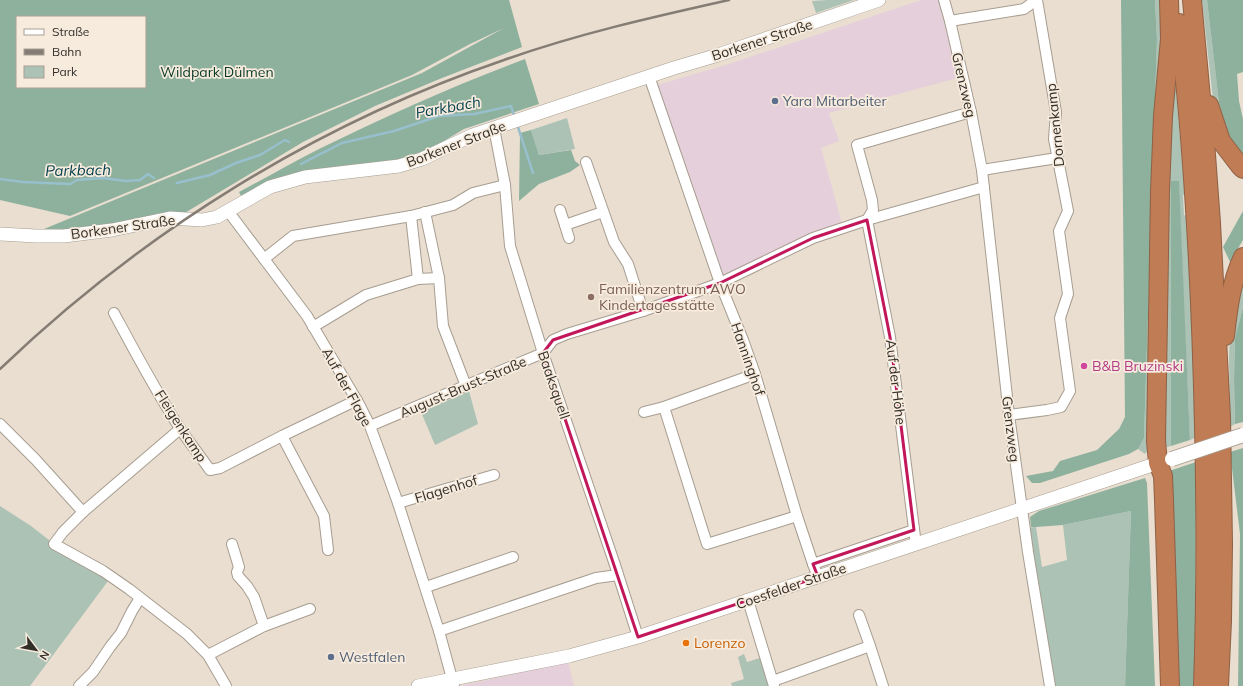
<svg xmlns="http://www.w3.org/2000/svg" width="1243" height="686" viewBox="0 0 1243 686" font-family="Mulish,sans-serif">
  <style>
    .commercial { fill: #e5cfdb }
    .green { fill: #abc2b5 }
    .forest { fill: #8eb19e; fill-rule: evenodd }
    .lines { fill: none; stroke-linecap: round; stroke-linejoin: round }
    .stream { stroke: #97bfcc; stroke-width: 2.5 }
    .minor-casing { stroke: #a79d90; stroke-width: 12 }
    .tertiary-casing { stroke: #a79d90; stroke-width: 14 }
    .motorway-casing { stroke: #8e6145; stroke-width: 20 }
    .minor { stroke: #fff; stroke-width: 10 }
    .tertiary { stroke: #fff; stroke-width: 13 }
    .motorway { stroke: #c07c55; stroke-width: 18 }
    .rail { stroke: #857d74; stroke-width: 2.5 }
    .secondary-bridge-casing { stroke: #a79d90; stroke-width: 16; stroke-linecap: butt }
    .secondary-bridge { stroke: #fff; stroke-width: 14 }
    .marked { fill: none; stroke: #c2185b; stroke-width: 3; stroke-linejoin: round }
    .service-dot { fill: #5c6f8a; stroke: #f7ebdd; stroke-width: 1.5 }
    .education-dot { fill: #8d6e63; stroke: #f7ebdd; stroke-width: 1.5 }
    .hotel-dot { fill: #d1479c; stroke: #f7ebdd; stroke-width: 1.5 }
    .food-dot { fill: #e8710a; stroke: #f7ebdd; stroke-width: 1.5 }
    .labels { text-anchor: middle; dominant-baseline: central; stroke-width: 3.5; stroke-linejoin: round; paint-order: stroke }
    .street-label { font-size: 14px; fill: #322e28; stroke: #f7ebdd }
    .park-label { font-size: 14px; fill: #063724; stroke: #f7ebdd }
    .service-label { font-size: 14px; fill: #4e5e75; stroke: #f7ebdd; text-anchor: start }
    .education-label { font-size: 14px; fill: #785e54; stroke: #f7ebdd; text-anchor: start }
    .hotel-label { font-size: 14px; fill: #b23c85; stroke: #f7ebdd; text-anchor: start }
    .food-label { font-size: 14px; fill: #c56008; stroke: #f7ebdd; text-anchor: start }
    .water-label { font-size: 15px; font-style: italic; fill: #003e4c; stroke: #f7ebdd }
  </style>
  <rect width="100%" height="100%" fill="#e9ded0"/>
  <!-- commercial -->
  <g class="commercial">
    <path d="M921,0H942L961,77L829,113L839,141L821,148L843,227L723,279L657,85L729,64Z"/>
    <path d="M568,662L574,686H460Z"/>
  </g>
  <!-- green -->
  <g class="green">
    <path d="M828,0H854L816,13L812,1Z"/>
    <path d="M1155,0H1165L1148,450L1145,454L1138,449L1144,438L1157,39Z"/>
    <path d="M1202,0H1207L1219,103L1228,134L1243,156V163C1227,146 1221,130 1214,108Z"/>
    <path d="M1173,57L1185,195H1183L1184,215L1186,216C1191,290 1194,364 1195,438L1190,440L1178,181H1171V446L1163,448L1162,355Z"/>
    <path d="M567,118L575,149L539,155L531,130Z"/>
    <path d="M1243,265V307L1235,338L1234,379L1235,424L1230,427L1229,356L1231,319Z"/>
    <path d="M469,391L478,424L435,445L421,412Z"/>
    <path d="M0,506L31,526L54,544L111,577L30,686H0Z"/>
    <path d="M1131,511L1125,686H1050L1025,528L1036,527L1042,567L1067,560L1063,525Z"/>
    <path d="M744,654L747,662L760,658L770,686H732L731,683L744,679L738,657Z"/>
  </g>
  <!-- forest -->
  <g class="forest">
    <path d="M0,0H509L522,47L442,78L375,106L303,142L183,214L55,233L44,229L422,73L504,28L470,44L412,75L70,216L0,200ZM17,17H145V87H17Z"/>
    <path d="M1121,0H1155L1157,39L1144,438L1138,449L1129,454L1040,483H1032L1026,476L1053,471L1060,461L1097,450L1119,429L1125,417Z"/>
    <path d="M1207,0H1243V72L1237,74L1239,101L1243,119V156L1228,134L1219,103Z"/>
    <path d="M525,59L539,104L464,129L434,147L408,157L241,196L239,192C265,178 292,163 319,149C386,116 455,85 525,59Z"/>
    <path d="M531,130L539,155L571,150L575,161L580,165L570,172L539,184L519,201L520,133Z"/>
    <path d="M1171,181H1179L1190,440L1171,446Z"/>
    <path d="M1243,211V240L1230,262L1223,247Z"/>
    <path d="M1243,307V422L1235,424L1234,379L1235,338Z"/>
    <path d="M1243,448V686H1238L1240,534L1230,452Z"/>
    <path d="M1196,462L1195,667L1194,686H1175L1169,471Z"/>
    <path d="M1145,478L1147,483L1155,686H1125L1131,511L1063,525L1036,527H1031L1030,517L1039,511Z"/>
  </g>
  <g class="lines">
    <!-- stream -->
    <g class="stream">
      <path d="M517,124L533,173"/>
      <path d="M301,164L342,143L394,131L439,116L474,114L511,106L515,118"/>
      <path d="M0,179L23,182L70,184L77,180L102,178L126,181L140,180L148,174L154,178"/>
      <path d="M177,183L210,175L236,163L260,155L285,140L289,142"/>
    </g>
    <!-- minor casing -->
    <g class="minor-casing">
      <g id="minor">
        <path d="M944,0L950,21L971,112L982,170L1009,415L1028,552L1050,686"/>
        <path d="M950,21L1024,9L1036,0"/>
        <path d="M649,76L720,283L743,340L755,374L797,516L813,564L818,577"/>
        <path d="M494,128L505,185L510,246L543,353L615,565L638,637"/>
        <path d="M586,162L614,242L628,264L643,311"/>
        <path d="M982,170L1057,158"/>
        <path d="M560,210L565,225"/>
        <path d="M228,211L307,316L359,404L370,426L384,464L398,503L439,631L454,686"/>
        <path d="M425,212L439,278L443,326L466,386"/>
        <path d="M411,216L418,279"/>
        <path d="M569,238L565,225L603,212"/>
        <path d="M264,259L293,236L411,216L453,205L473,193L505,185"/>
        <path d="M114,313C135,352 156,392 181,430C190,443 200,456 210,470L220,468L282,436L357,400"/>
        <path d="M313,327L366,295L418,279L439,278"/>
        <path d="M755,374L664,407L707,544L797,516"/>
        <path d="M644,412L664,407"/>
        <path d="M1009,415L1047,410L1061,407L1070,391L1060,318L1068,294L1059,231L1068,211L1054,139L1056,112L1037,0"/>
        <path d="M0,424L36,460L83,512"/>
        <path d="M370,426L543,353L553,340L567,334L643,311L720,283L813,238L867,220L984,187"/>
        <path d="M180,429L83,512L63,532L54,544L103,571L129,589L187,634L208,655L226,686"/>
        <path d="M282,436L324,516L328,550"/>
        <path d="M398,503L494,475"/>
        <path d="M232,544L239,567L237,572L238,576L247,586L254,597L264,626"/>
        <path d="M916,545L890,337L867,220L873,210L872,200L857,145L971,112"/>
        <path d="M813,564L914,530"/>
        <path d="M426,587L513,557"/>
        <path d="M748,600L774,686"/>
        <path d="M859,615L870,646"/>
        <path d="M439,631L596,578L618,575"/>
        <path d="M208,655L264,626L310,609"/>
        <path d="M773,681L870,646L883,686"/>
        <path d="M79,686L93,672L110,647L121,633L132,611L140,598"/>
      </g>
    </g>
    <!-- tertiary casing -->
    <g class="tertiary-casing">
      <g id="tertiary">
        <path d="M0,234L36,236H64L112,230L170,218L202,220L217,217L270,187L305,177L399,166L422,159L473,135L674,68L718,55L879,0"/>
        <path d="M418,686L569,656L638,637L1158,463"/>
      </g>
    </g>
    <!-- motorway casing -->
    <g class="motorway-casing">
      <g id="motorway">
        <path d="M1169,0L1170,39L1163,116L1160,192L1156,441L1158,463L1163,476L1164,500L1170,686"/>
        <path d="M1192,0L1205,141L1211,223L1221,417L1223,544L1222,621L1219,686"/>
        <path d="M1179,23C1194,156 1201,291 1204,426C1206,512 1206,599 1203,686"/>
        <path d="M1209,105L1221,141L1240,166L1243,169"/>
        <path d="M1225,336C1228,309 1231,282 1243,257"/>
      </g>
    </g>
    <!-- minor -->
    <use href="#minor" class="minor"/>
    <!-- tertiary -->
    <use href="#tertiary" class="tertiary"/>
    <!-- motorway -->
    <use href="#motorway" class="motorway"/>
    <!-- rail -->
    <path class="rail" d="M0,369C143,232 316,124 504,60C577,34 653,17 729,0"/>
    <!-- secondary-bridge casing -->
    <g class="secondary-bridge-casing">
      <path id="secondary-bridge" d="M1172,459L1243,435"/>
    </g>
    <!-- secondary-bridge -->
    <use href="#secondary-bridge" class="secondary-bridge"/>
  </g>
  <!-- marked area -->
  <path class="marked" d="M867,220L890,337L914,530L813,564L818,577L638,637L543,353L553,340L720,283L813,238Z"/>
  <!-- markers -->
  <g class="service-dot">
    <circle cx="775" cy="101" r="4"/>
    <circle cx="331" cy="657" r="4"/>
  </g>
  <circle class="education-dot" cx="591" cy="297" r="4"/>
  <circle class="hotel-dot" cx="1084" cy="366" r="4"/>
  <circle class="food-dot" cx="686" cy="643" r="4"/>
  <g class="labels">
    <!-- street labels -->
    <g class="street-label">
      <text transform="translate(762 40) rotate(-18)">Borkener Straße</text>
      <text transform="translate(964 85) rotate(77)">Grenzweg</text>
      <text transform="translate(1055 125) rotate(-96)">Dornenkamp</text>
      <text transform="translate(456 144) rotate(-21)">Borkener Straße</text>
      <text transform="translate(123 227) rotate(-8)">Borkener Straße</text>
      <text transform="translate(748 359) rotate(71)">Hanninghof</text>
      <text transform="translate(896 382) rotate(83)">Auf der Höhe</text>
      <text transform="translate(554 385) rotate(71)">Baaksquell</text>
      <text transform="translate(347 387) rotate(61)">Auf der Flage</text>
      <text transform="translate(463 387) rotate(-23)">August-Brust-Straße</text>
      <text transform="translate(181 426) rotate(57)">Fleigenkamp</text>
      <text transform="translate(1011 429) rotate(83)">Grenzweg</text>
      <text transform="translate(446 489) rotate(-17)">Flagenhof</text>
      <text transform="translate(791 586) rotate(-19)">Coesfelder Straße</text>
    </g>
    <!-- park labels -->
    <g class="park-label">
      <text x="217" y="72">Wildpark Dülmen</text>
    </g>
    <!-- service labels -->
    <g class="service-label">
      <text x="783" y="101">Yara Mitarbeiter</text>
      <text x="339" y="657">Westfalen</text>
    </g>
    <!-- education labels -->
    <g class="education-label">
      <text x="599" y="289">Familienzentrum AWO<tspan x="599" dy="16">Kindertagesstätte</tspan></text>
    </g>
    <!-- hotel labels -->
    <g class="hotel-label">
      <text x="1092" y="366">B&amp;B Bruzinski</text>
    </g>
    <!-- food labels -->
    <g class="food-label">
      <text x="694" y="643">Lorenzo</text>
    </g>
    <!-- water labels -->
    <g class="water-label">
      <text transform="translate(448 107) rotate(-10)">Parkbach</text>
      <text transform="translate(78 170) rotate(-1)">Parkbach</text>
    </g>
  </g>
  <!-- legend -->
  <rect x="16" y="16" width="130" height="72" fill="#f7ebdd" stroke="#a89f95"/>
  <rect x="24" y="29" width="20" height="6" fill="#ffffff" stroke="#a89f95"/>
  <text x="52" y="36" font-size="12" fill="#322e28">Straße</text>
  <rect x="24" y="49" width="20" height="6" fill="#857d74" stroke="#a89f95"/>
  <text x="52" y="56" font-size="12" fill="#322e28">Bahn</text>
  <rect x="24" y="66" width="20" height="12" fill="#abc2b5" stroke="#a89f95"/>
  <text x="52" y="76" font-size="12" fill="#322e28">Park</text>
  <!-- north arrow -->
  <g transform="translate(36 650) rotate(122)" stroke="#f7ebdd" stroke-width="3" paint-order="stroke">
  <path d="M0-3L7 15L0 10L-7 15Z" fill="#322e28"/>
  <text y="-6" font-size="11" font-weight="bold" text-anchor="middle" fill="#322e28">N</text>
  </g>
</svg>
